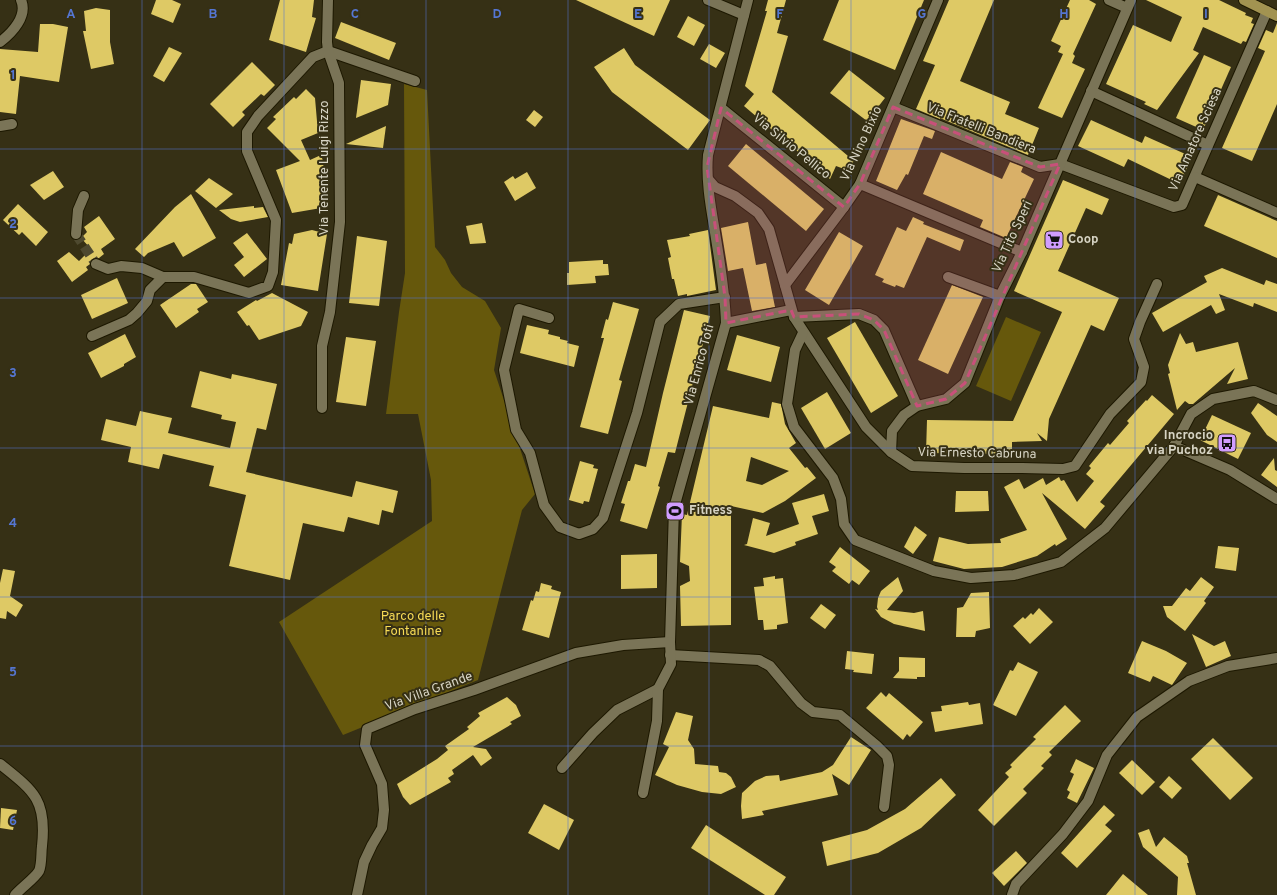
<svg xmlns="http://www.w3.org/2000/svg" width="1277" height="895" viewBox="0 0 1277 895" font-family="Overpass,sans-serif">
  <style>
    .green { fill: #66580c }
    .building { fill: #dec965; fill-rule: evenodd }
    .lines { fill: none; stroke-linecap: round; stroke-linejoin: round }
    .minor-tunnel { stroke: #4e492f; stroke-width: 10; stroke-dasharray: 10 5; stroke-linecap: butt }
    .minor-casing { stroke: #1d1800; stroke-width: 12 }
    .major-casing { stroke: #1d1800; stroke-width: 12 }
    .minor { stroke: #7a7457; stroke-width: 10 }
    .major { stroke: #a29351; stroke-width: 10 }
    .marked { fill: #c8507a; fill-opacity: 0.2; stroke: #c8507a; stroke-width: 3; stroke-dasharray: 8 5; stroke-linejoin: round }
    .grid { fill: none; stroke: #5576d2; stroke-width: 1; stroke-opacity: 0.55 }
    .labels { text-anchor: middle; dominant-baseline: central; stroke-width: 4; stroke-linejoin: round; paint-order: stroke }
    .street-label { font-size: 13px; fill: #d7d4c4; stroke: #363015 }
    .poi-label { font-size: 13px; font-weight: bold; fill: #d7d4c4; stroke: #363015; text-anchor: start }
    .park-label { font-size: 13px; fill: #f7db55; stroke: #363015 }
    .grid-label { font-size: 13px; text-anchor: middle; font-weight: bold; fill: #5576d2; stroke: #363015; stroke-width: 4; stroke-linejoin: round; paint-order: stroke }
  </style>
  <rect width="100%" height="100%" fill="#363015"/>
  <!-- green -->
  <g class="green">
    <path d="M404,84L427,90L435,247L445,260L451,273L462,287L485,301L501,328L494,370L535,494L522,510L478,680L343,735L279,622L432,521L431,480L418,414H386L399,312L405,273Z"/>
    <path d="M1006,317L1041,332L1011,401L976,386Z"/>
  </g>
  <!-- building -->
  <g class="building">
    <path d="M156,0H172L181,4L173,23L151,14Z"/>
    <path d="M280,0H314L312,17L316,18L306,52L269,40Z"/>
    <path d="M576,0H670L654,36Z"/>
    <path d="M768,0H786L777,33L788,36L772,92L854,161L847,170L836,166L830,179L744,106L754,94L745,86L767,11H765Z"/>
    <path d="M839,0H924L895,70L823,40Z"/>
    <path d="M949,0H994L960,81L1010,102L1005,114L1039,128L1028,155L940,118V119L916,109L935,65L923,61Z"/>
    <path d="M1070,0H1089L1096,4L1073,54L1075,56L1072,63L1085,69L1062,118L1038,108L1063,54L1058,52L1061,46L1051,41Z"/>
    <path d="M1146,0H1219L1246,13L1245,15L1253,18L1251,23L1254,24L1246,42L1243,41L1241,44L1203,27L1193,50L1199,53L1157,110L1144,104L1146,102L1106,84L1133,25L1171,42L1182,17Z"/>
    <path d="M96,8L110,10V42L114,64L91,69L83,31H86L84,11Z"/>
    <path d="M688,16L705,25L694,46L677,37Z"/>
    <path d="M341,22L396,43L389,60L335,38Z"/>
    <path d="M1277,23V104L1252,161L1222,148L1265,51L1258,48L1266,30L1273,33Z"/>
    <path d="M40,24H53L68,27L59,82L20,76L16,114L0,112V49L38,52Z"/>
    <path d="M709,44L725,53L716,68L700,59Z"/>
    <path d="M169,47L182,53L164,82L153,76Z"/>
    <path d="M624,48L635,65L710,120L688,150L612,92L594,67Z"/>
    <path d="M1204,55L1231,67L1203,130L1176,118Z"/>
    <path d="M252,62L275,85L264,96L261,94L242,112L245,115L233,127L210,104Z"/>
    <path d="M849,70L885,98L867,121L830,93Z"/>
    <path d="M361,80L391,84L388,105L356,118Z"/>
    <path d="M306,89L315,98L318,133L301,140L310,160L321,155L323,161L327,207L292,213L276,170L300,161L267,128L276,119L273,117L294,97L296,99Z"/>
    <path d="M534,110L543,117L535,127L526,120Z"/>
    <path d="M901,119L935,131L932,139L924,136L908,175L906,174L897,190L876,181Z"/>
    <path d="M1091,120L1142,143L1145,136L1192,157L1180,184L1128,159L1124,167L1078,146Z"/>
    <path d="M386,126L383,148L346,144Z"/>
    <path d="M746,144L824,209L806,231L728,166Z"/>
    <path d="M941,152L1002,179L1010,162L1023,167L1021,172L1034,179L1006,238L980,227L983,220L923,194Z"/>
    <path d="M53,171L64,187L44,200L30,185Z"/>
    <path d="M527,172L536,188L515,201L504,182L513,176L515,179Z"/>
    <path d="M209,178L233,194L216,208L195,191Z"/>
    <path d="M1063,180L1109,199L1102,215L1086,208L1058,271L1119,298L1104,331L1091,325L1049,419L1047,441L1037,433L1042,441L1012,442V454L926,453L927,420L1013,421L1062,312L1014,291Z"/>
    <path d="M191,194L216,238L183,257L174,242L148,253L144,257L135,249L175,207Z"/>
    <path d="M1218,195L1277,221V258L1204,226Z"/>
    <path d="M18,204L48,232L36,246L22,232L19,235L3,220Z"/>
    <path d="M254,206V208L263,207L268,217L240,222L231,219L219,210Z"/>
    <path d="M99,216L115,239L101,249L104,254L99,258L92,259L90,264L86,267L88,270L72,282L57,261L69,252L79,261L91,249L81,238L87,232L84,227Z"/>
    <path d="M913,217L924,222L923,224L964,240L960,251L927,237L904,288L896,285L895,287L882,282L884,279L875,275L897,227L906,231Z"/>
    <path d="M748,222L756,265L766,263L775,307L752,311L743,268L728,271L721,228Z"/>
    <path d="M482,223L486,243L470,244L466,226Z"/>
    <path d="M312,230L327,234L318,291L281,285L289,243L292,244L294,234Z"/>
    <path d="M708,230L716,290L687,296V294L678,296L674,279H672L668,258L671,257L667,240L690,236L689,234Z"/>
    <path d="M839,232L863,246L829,305L805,290Z"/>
    <path d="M247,233L267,259L244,277L234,265L244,257L233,243Z"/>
    <path d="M357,236L387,241L379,306L349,303Z"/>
    <path d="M603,260V264H608L609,275L595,276L596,283L567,285V273H569V262Z"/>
    <path d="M1222,268L1264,285L1266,280L1277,284V312L1254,303L1253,307L1219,294L1225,310L1216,314L1211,305L1163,332L1152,313L1207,282L1204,276Z"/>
    <path d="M117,278L128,303L92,319L81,295Z"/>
    <path d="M191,284H196L208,302L197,309L199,312L176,328L160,305Z"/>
    <path d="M952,285L983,297L948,374L918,360Z"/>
    <path d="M272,293L308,312L301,326L259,340L249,325L247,326L237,312L256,300L257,301Z"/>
    <path d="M613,302L639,309L619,380L622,381L608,434L580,427L604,338H601L606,319L608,320Z"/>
    <path d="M684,310L710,316L675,453L668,452L658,486L660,487L647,529L620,521L625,504L621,503L628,481H630L635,464L646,467L663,393Z"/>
    <path d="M855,322L898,396L871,413L827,338Z"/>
    <path d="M527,325L549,330L548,334L560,337V339L568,341L567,343L579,346L574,367L520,353Z"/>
    <path d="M1180,333L1186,344L1193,342L1196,352L1238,342L1248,379L1227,384L1235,368L1193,404H1189L1185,401L1177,410L1168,374L1170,373L1168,365Z"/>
    <path d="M125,334L136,357L124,364V366L101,378L88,353Z"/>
    <path d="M737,335L780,347L771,382L727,370Z"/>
    <path d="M346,337L376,341L366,406L336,402Z"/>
    <path d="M200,371L231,379L232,374L277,384L266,430L257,428L246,472L352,497L356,481L398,491L393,513L382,510L379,525L348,517L344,532L303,523L290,580L229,566L246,495L209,486L214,466L163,454L159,469L128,462L131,447L101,440L106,419L136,426L140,411L172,418L168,433L230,448L236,422L221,419L222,415L191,407Z"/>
    <path d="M827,392L851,433L825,449L801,408Z"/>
    <path d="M1152,395L1174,414L1100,502L1105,506L1085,529L1042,493L1067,539L1056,546L1055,544L1037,556L1002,567L964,569L933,561L939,537L968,544L1001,543L1000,539L1027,530L1004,487L1019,479L1024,489L1043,478L1046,485L1059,477L1061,481L1064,480L1077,502L1094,481L1086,474L1091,468L1089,466L1108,443L1110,445L1129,423L1127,421L1146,400L1147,401Z"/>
    <path d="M772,402L781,404L785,424L796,443L789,448L805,468L807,467L816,478L785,501L763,513L731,506V625L681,626L680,586L690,581L689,566L680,562L682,514L687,515L713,406L769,418ZM751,457L789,471L762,485L746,481Z"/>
    <path d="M1258,403L1277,416V442L1267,435L1251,413Z"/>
    <path d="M1212,415L1251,433L1238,459L1200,440Z"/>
    <path d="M1274,458L1275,470L1277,471V487L1261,475Z"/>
    <path d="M580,461L594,465L593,468L598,469L589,502L584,501L583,504L569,500Z"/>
    <path d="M956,491H988L989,511L955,512Z"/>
    <path d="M824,494L829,511L812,516L818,534L795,542L796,545L774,553L744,545L747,544L753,518L770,523L766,536L799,524L792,503Z"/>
    <path d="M915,526L927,535L913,554L904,547Z"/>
    <path d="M1218,546L1239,548L1236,571L1215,568Z"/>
    <path d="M840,547L870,571L859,585L852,580L849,584L832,571L836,567L829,562Z"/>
    <path d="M657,554V588L621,589V555Z"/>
    <path d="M3,569L15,571L10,596L23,605L16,617L7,611L6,619L0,618V583Z"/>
    <path d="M775,576V579L783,578L788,623L777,625V629L764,630L763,620H758L754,587L764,586L763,578Z"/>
    <path d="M898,577L903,591L887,610L914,613L923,611L925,631L894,624L881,617L875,609L878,610L877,607L878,598L881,591Z"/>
    <path d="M1201,577L1214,587L1204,601L1206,603L1185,631L1167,617L1163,606H1172L1186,588L1190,591Z"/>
    <path d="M541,583L552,586L551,589L561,592L549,638L522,630L531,600L533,601L536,591L539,592Z"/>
    <path d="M989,592L990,628L976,631L975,637H956L957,608L963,607L971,593Z"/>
    <path d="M821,604L836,615L825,629L810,618Z"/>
    <path d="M1039,608L1053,622L1030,644L1013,626L1023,617L1025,619L1031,613L1033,615Z"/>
    <path d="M1192,634L1214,646L1225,641L1231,656L1206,667Z"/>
    <path d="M1142,641L1166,651L1187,663L1172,685L1153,676L1150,682L1128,673Z"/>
    <path d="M847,651L874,654L872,674L853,672L854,670L845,669Z"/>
    <path d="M899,657L925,658V677H917V679L893,678L899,671Z"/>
    <path d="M1018,662L1038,672L1016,716L993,705L1010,670L1013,671Z"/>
    <path d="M881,692L886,697L889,693L923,722L910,737L907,734L903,740L866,708Z"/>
    <path d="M507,697L516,705L521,716L510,722L512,724L473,747L486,749L492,758L481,766L473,755L452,770L454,774L448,778L451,782L410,805L403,797L397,784L437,759L448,750L445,746L469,729L467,727L480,716L478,713Z"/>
    <path d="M968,702L969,705L980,703L983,724L935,732L931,712L942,711L941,706Z"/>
    <path d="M1065,705L1081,721L1049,752L1052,755L1041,766L1044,768L1023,789L1027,793L994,826L978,810L1009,777L1005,773L1012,767L1010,765L1036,739L1033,737Z"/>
    <path d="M676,712L693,716L688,740L694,749L695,764L718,766L719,772L726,773L731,777L736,787L721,794L702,792L677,785L655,775L669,747L663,744Z"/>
    <path d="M851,737L871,750L849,785L832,774L838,795L762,811L764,815L742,819L741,806L742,793L755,781L766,776L779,775L780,781L822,772L833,765Z"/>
    <path d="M1213,738L1253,778L1230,800L1191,759Z"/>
    <path d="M1076,759L1094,768L1077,803L1067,798L1070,792L1067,790L1074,774L1070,772Z"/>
    <path d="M1132,760L1155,782L1142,795L1119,773Z"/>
    <path d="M1169,776L1182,788L1172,799L1159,787Z"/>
    <path d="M941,778L956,795L921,828L878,853L827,866L822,842L867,830L905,809Z"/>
    <path d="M544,804L574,820L559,850L528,833Z"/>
    <path d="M1104,805L1115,815L1105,825L1112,831L1077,868L1061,853Z"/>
    <path d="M1,808L17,810L13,830L0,828Z"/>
    <path d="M706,825L786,877L774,895H765L691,848Z"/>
    <path d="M1149,829L1156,847L1164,837L1187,856L1189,863H1187L1196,895H1177L1178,877L1143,847L1138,833Z"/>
    <path d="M1016,851L1027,863L1004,886L992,873Z"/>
    <path d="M1123,874L1148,895H1106Z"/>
  </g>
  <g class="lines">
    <!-- minor-tunnel -->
    <path class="minor-tunnel" d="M76,234L96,264"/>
    <!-- minor casing -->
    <g class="minor-casing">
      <g id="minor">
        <path d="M708,0L744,15"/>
        <path d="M1109,0L1127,8"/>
        <path d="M0,42C12,33 28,16 21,0"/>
        <path d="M1091,91L1208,145"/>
        <path d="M893,107L1040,167L1060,164L1174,207L1182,205L1267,11"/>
        <path d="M721,108L844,207"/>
        <path d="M0,126L12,124"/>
        <path d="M1195,177L1277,213"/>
        <path d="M708,179L715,187L735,196L758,213L769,229L794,317L866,427L891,452L912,466L964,468H1022L1063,469L1075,466L1110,414L1141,382L1144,367L1134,339L1140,322L1157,284"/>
        <path d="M860,184L1022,252"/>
        <path d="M76,234L78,210L84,196"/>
        <path d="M96,264L108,269L121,266L142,268L163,277H194L249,293L268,286L273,272L276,220L247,151V132L258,116L313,57L328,51L415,81"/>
        <path d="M948,277L1000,296"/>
        <path d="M785,285L844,207L860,184L938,0"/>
        <path d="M794,317L859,314L874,320L884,330L917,406"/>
        <path d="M549,318L519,309L504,370L516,430L530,453L544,505L560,527L579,534L593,529L603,518L637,413L660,322L679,304L725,297"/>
        <path d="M726,323L791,310"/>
        <path d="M803,333L795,350L787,404L794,427L833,478L841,499L844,524L855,540L934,571L971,578L1014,575L1061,562L1105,528L1174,446L1191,414L1213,399L1254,391L1277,400"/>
        <path d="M92,336L129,320L137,313L147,301L150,290L163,277"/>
        <path d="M322,408V346L330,312L340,222L339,83L328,51L327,42L328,0"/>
        <path d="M1174,446L1230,470L1277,499"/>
        <path d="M891,452L892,431L904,415L917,406L946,399L965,383L1000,296L1022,252L1060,164L1131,0"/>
        <path d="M670,655L759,660L770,666L801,703L813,712L840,715L876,745L887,756L889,765L884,807"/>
        <path d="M0,764C34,791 47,800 42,846C41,853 42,864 39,871C35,878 21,888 15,895"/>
        <path d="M562,768L593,733L617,710L658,689"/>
        <path d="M643,793L657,721L658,689L671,664L670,642L674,508L726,323C725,290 719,258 714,226C710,203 706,179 708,155L748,0"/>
        <path d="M357,895L364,862L372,845L382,828L384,810L382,784L365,745L367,729L415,709L474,690L576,653L623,645L670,642"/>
        <path d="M1012,895L1016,884L1063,834L1088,801L1107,755L1137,717L1189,681L1228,666L1277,658"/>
      </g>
    </g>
    <!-- major casing -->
    <g class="major-casing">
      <path id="major" d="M1244,0L1277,16"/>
    </g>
    <!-- minor -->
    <use href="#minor" class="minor"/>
    <!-- major -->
    <use href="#major" class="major"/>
  </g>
  <!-- marked area -->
  <path class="marked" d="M893,107L1040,167L1060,164L965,383L946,399L917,406L884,330L874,320L859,314L794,317L791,310L726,323L725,297L707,167L721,108L844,207L860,184Z"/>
  <!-- grid -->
  <path class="grid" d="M142,0V895M284,0V895M426,0V895M568,0V895M709,0V895M851,0V895M993,0V895M1135,0V895M0,149H1277M0,298H1277M0,448H1277M0,597H1277M0,746H1277"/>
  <!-- icons -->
  <defs>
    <g id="supermarket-square" transform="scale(1)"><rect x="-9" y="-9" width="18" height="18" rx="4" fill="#d09dfe" stroke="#363015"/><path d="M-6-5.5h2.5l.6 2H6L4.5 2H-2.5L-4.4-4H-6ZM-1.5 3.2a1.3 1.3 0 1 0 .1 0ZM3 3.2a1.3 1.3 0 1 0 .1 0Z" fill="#111"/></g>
    <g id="bus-square" transform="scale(1)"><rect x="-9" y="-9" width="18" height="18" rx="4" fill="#d09dfe" stroke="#363015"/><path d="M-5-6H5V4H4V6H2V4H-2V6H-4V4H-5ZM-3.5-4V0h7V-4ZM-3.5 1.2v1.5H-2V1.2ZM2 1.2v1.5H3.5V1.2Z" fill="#111"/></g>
    <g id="stadium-square" transform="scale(1)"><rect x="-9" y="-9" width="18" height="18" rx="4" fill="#d09dfe" stroke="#363015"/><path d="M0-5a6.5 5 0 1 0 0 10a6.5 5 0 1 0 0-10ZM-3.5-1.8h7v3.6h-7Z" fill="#111"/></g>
  </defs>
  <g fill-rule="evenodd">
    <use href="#supermarket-square" x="1054" y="240"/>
    <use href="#bus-square" x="1227" y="443"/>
    <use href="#stadium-square" x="675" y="511"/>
  </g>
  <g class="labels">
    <!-- street labels -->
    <g class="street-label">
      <text transform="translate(981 129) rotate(22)">Via Fratelli Bandiera</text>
      <text transform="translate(1196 140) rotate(-66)">Via Amatore Sciesa</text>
      <text transform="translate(862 144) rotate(-65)">Via Nino Bixio</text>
      <text transform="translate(791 147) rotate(39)">Via Silvio Pellico</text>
      <text transform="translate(325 168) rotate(-90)">Via Tenente Luigi Rizzo</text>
      <text transform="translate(1013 237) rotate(-65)">Via Tito Speri</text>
      <text transform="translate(700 365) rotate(-75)">Via Enrico Toti</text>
      <text transform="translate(977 454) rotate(1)">Via Ernesto Cabruna</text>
      <text transform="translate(429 692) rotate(-20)">Via Villa Grande</text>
    </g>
    <!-- poi labels -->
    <g class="poi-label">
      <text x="1068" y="240">Coop</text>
      <text x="1213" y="436" text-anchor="end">Incrocio<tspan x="1213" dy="15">via Puchoz</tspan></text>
      <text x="689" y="511">Fitness</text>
    </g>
    <!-- park labels -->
    <g class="park-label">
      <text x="413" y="617">Parco delle<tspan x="413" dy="15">Fontanine</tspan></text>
    </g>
  </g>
  <g class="grid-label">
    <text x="71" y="18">A</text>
    <text x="213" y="18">B</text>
    <text x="355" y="18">C</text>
    <text x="497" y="18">D</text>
    <text x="638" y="18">E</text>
    <text x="780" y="18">F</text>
    <text x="922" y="18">G</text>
    <text x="1064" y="18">H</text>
    <text x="1206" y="18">I</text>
    <text x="13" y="79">1</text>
    <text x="13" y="228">2</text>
    <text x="13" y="377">3</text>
    <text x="13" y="527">4</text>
    <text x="13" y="676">5</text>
    <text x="13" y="825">6</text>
  </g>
</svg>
